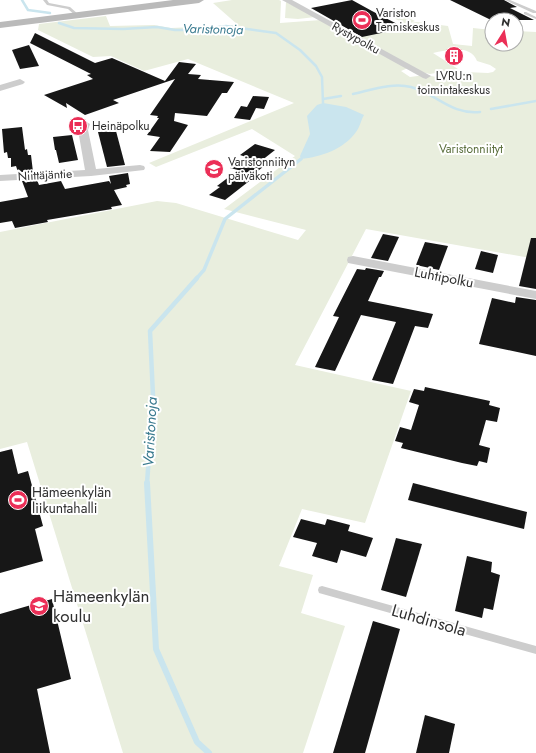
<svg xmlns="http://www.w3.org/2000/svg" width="536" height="753" viewBox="0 0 536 753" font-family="Jost,sans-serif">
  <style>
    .green { fill: #e9eede }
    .water { fill: #cae5ee }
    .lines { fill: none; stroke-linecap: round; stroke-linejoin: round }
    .stream-far3 { stroke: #cae5ee; stroke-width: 2.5 }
    .stream-far2 { stroke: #cae5ee; stroke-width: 3.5 }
    .stream-far1 { stroke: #cae5ee; stroke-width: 4.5 }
    .stream { stroke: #cae5ee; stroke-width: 6 }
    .building { fill: #171717 }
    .service { fill: #cdcdcd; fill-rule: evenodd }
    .minor { fill: #cdcdcd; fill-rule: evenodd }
    .secondary { fill: #bababa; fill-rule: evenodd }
    .labels { text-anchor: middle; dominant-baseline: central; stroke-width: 4; stroke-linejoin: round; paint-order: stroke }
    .far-poi-label { font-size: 12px; fill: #303030; stroke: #fff; text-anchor: start }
    .far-street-label { font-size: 12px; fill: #303030; stroke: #fff }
    .far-park-label { font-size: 12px; fill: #5a6e3c; stroke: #fff }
    .far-water-label { font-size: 13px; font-style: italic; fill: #397a8f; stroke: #fff }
    .street-label { font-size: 14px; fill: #303030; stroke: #fff }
    .poi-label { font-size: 14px; fill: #303030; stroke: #fff; text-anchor: start }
    .water-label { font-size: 15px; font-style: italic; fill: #397a8f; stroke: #fff }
    .near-poi-label { font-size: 17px; fill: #303030; stroke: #fff; text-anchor: start }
    .near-street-label { font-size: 17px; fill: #303030; stroke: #fff }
  </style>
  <rect width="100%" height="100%" fill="#fff"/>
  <!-- green -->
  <g class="green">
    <path d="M232,0H279L281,1L280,23L321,20L408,68L401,71L410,77L425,75L437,77L465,72L488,73L493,72L496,69L490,65L477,61C471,44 447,50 433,53L458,69L430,74L421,72L358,37L404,28L399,25L404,23L389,16L400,14L415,21L410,23L417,22L448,26L453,44L472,46L473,28L492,30V44H516V31L536,32V259L366,229L295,365L411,391L365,523L302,509L279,566L313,575L301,613L345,626L303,753H123L27,442L0,449V232L157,201L176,203L298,240L306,230L224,209L295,156L252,129L156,167L149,163L294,103L188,59L144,71L111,56L93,57L38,30L39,24L106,16L110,26L154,25L171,28L238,25L213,3Z"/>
    <path d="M286,2L315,17L298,19L285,18Z"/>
  </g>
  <!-- water -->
  <path class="water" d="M323,103L346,107L364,115C361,120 360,127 356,132C344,149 321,157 301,159L300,156L310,134L307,116L317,105Z"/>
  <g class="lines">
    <!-- stream-far3 -->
    <g class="stream-far3">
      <path d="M22,0L28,10L50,13"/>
      <path d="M59,23L74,28L123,29L157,27L175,30H197L226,26L276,33L300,50L316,66L322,77L323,103"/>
      <path d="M353,94C371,90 393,82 411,87C437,94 451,115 480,112"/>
      <path d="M323,99L341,96"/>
      <path d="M491,109L536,101"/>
    </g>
    <!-- stream-far2 -->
    <path class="stream-far2" d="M196,279L204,270L225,219L301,159"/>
    <!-- stream-far1 -->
    <path class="stream-far1" d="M147,484L153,396L150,331L197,278"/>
    <!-- stream -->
    <path class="stream" d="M147,483L156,649L197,742L209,753"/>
  </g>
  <!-- building -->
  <g class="building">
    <path d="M352,0L372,11L405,28L362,37L311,8Z"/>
    <path d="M450,0H504L517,7L510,8L534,20H491Z"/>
    <path d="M35,33L95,63L112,58L165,81L179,62L196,64L188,74L201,75L198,79L234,82L227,93H222L207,116L175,113L174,121L188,125L170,152L150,151L160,137L147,135L159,118H157L158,116L150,115L175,79L113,100L119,103L85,115L66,103L67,108L44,95L93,79L87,75L91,74L30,43Z"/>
    <path d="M29,45L39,66L20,69L12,50Z"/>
    <path d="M253,96L269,97L264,109L256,108L250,120L234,118L241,106L247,107Z"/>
    <path d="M22,127L25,150L27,149L28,155H31L33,172H18L16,166L11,167V158H8L7,152L4,153L2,129Z"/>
    <path d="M116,131L125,165L107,167L98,132Z"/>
    <path d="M72,135L78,160L59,163L56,150H55L53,137Z"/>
    <path d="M255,144L275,150L261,161L268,163L254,174L257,175L225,200L209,195L220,187L217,186L238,170L230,168L246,157L240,155Z"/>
    <path d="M128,173L130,184L126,185L127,187L114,190L122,205L111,207L112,209L47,220L48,222L15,228L12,221L0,223V202L28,197L22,181L37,180L39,185L61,181L65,189L109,181L111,184L109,176Z"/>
    <path d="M383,234L399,237L388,261L371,258Z"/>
    <path d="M531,238H536V289L519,286Z"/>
    <path d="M425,242L448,246L439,270L416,265Z"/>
    <path d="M481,251L498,255L493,273L475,269Z"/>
    <path d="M366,268L384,271L381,277H379L368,301L433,314L428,328L415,326L393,384L372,380L396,322L361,315L335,371L315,367L339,317L333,316L357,269L365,270Z"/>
    <path d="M516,297L536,300V356L479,344L492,298L515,303Z"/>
    <path d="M425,387L490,401L489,405L500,408L497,422L486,420L479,445L490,448L487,463L479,461L477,466L462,463L401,448L403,443L395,441L400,427L411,430L419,405L409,402L414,389L424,391Z"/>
    <path d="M12,449L18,474L28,471L43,526L35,529L43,561L0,573V452Z"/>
    <path d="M413,483L527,512L524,529L408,500Z"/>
    <path d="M301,519L325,525L327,519L350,525L348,531L373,538L366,557L341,550L337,563L312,556L317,543L293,537Z"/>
    <path d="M396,538L422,544L406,597L381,590Z"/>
    <path d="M467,556L492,562L491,572L500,575L493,610L484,608L482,618L455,611Z"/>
    <path d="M52,599L71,679L37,689L50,753H0V614Z"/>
    <path d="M373,621L400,629L365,753H333Z"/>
    <path d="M425,715L455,724L449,753H416Z"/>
  </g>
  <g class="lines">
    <!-- service -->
    <g class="service">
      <path d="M43,0H47L49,3L70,7L79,15L76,16L68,9L47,5Z"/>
      <path d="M505,0H510L536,11V13H533Z"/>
      <path d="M524,12H526L536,17V19L524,14Z"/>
      <path d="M322,586L536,646V654L319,593L318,590L319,587Z"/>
    </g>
    <!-- minor -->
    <g class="minor">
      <path d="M282,0H292L431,76L426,79L423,78Z"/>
      <path d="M20,79L25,82L23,84L0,91V85Z"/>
      <path d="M85,121L90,124L88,130L96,169L140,165L144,166L145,168L144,170L91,176L0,181V175L85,170L78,130L81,122Z"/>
      <path d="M353,256L536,291V299L348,263L347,260L348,257Z"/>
    </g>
    <!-- secondary -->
    <path class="secondary" d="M173,0H204L199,3L0,28V22Z"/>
  </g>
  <!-- icons -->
  <defs>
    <g id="stadium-disc" transform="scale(1)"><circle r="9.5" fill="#eb2f57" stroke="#fff"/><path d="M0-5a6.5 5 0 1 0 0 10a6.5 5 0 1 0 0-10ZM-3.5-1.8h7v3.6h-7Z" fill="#fff"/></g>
    <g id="building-disc" transform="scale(1)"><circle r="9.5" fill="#eb2f57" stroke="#fff"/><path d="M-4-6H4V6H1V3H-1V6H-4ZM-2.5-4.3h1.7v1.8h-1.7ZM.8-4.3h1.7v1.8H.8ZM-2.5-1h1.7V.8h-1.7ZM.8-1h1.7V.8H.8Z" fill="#fff"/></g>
    <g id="bus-disc" transform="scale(1)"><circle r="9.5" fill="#eb2f57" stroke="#fff"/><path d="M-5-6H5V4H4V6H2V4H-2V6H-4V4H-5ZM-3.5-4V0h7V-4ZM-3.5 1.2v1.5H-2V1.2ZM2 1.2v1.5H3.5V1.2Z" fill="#fff"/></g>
    <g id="school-disc" transform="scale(1)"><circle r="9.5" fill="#eb2f57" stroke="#fff"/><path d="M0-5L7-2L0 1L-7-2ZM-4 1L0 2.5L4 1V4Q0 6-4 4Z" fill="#fff"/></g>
  </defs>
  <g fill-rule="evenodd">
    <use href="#stadium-disc" x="362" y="20"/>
    <use href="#building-disc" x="454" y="56"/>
    <use href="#bus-disc" x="78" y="126"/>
    <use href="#school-disc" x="214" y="169"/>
    <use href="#stadium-disc" x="18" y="500"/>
    <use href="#school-disc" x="39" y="606"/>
  </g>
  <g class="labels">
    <!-- far-poi labels -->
    <g class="far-poi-label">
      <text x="376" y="13">Variston<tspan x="376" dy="14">Tenniskeskus</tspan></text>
      <text x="454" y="76" text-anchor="middle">LVRU:n<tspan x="454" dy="14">toimintakeskus</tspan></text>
      <text x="92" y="126">Heinäpolku</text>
      <text x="228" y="162">Varistonniityn<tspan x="228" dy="14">päiväkoti</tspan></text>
    </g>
    <!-- far-street labels -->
    <g class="far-street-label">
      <text transform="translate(356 38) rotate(29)">Rystypolku</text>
      <text transform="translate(45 175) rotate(-3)">Niittäjäntie</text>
    </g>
    <!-- far-park labels -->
    <g class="far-park-label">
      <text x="471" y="149">Varistonniityt</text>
    </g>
    <!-- far-water labels -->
    <g class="far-water-label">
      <text transform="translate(213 29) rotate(1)">Varistonoja</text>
    </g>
    <!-- street labels -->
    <g class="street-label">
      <text transform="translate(444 277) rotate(11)">Luhtipolku</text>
    </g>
    <!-- poi labels -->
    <g class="poi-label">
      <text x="32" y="492">Hämeenkylän<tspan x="32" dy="16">liikuntahalli</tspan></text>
    </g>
    <!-- water labels -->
    <g class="water-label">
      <text transform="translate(150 432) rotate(-87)">Varistonoja</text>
    </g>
    <!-- near-poi labels -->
    <g class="near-poi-label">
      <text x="53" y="596">Hämeenkylän<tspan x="53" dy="20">koulu</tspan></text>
    </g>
    <!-- near-street labels -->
    <g class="near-street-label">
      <text transform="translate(429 620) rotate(16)">Luhdinsola</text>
    </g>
  </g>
  <!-- north arrow -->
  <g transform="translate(504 32) rotate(11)"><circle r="19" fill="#ffffff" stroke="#acacac"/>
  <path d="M0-3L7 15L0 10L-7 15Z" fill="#eb2f57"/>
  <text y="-6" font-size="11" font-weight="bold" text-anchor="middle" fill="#303030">N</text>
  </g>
</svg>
